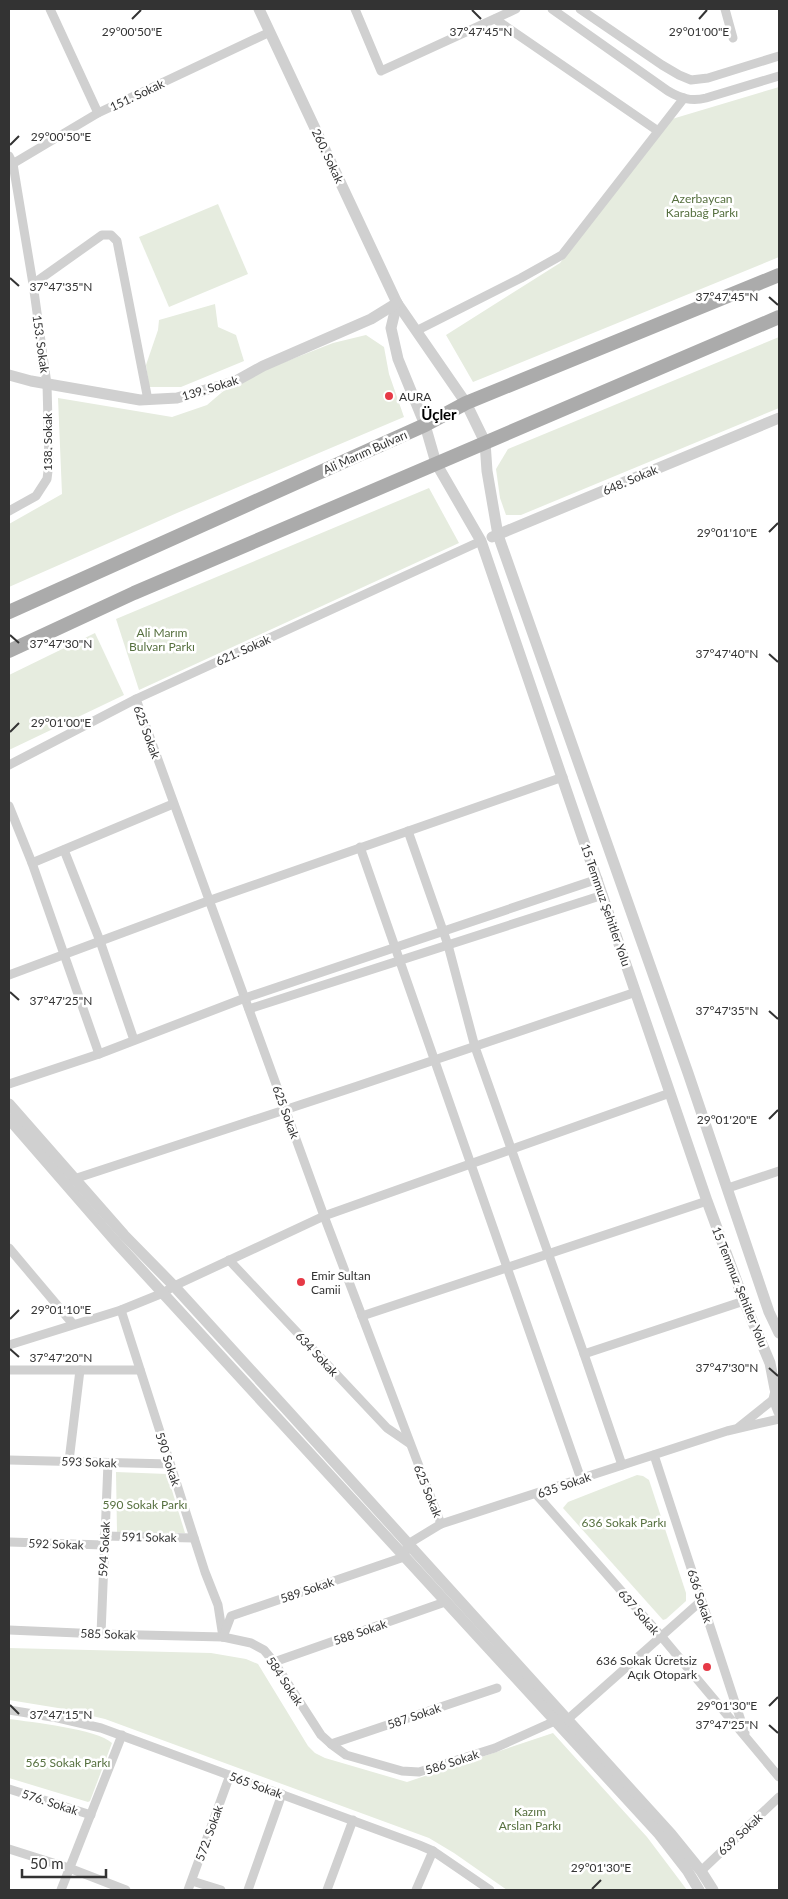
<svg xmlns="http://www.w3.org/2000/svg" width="788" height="1899" viewBox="0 0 788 1899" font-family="Lato,sans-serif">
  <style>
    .green { fill: #e6ecdf }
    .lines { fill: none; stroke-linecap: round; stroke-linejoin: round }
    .minor { stroke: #d0d0d0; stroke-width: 9 }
    .tertiary { stroke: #d0d0d0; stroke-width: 11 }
    .primary { stroke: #ababab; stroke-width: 14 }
    .ticks { fill: none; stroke: #333; stroke-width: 2 }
    .poi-dot { fill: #e63946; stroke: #fff; stroke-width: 2 }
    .labels { text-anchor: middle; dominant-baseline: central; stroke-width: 5; stroke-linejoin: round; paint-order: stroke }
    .street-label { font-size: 12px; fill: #333; stroke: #fff }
    .park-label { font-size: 12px; fill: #56703f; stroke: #fff }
    .poi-label { font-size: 12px; fill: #333; stroke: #fff; text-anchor: start }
    .quarter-label { font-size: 15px; font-weight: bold; fill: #000; stroke: #fff }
    .ticks-label { font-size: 12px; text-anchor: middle; fill: #333; stroke: #fff; stroke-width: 5; stroke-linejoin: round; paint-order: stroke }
  </style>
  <rect width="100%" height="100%" fill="#fff"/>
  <!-- green -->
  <g class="green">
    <path d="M779,87V257L473,382L446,335L560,263L672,119Z"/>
    <path d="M218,204L248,274L169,307L139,237Z"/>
    <path d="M215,304L218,327L236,335L244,361L181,387H149L146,365L158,330L159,320Z"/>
    <path d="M366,335L384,347L389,374L404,417L177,513L9,587V524L62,494L58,398L172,417L207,405L234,382L333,343Z"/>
    <path d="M779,337V408L521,515H506L500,498L496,469L508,449Z"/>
    <path d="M429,488L459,543L139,690L116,619Z"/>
    <path d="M95,633L124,695L9,750V675Z"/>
    <path d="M116,1472L167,1474L185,1533L117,1532Z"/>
    <path d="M637,1475L643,1476L649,1480L686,1593V1601L666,1619L663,1620L563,1508L568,1502Z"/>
    <path d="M9,1648L211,1653L246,1659L258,1664L308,1746L315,1753L325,1758L407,1782L553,1733L647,1837L687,1890H507L454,1853L429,1838L105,1719L58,1708L9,1700Z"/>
    <path d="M9,1719C31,1722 97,1729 112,1743L90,1801L88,1802L9,1778Z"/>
  </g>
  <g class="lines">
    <!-- minor -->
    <g class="minor">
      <path d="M50,9L98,113"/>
      <path d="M355,9L381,71L516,9"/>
      <path d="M552,9L668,91C680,98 691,102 706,98L779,76"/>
      <path d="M580,9L662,65L679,75L691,80L708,78L779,56"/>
      <path d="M725,9L733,38"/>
      <path d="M495,19L658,131"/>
      <path d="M9,156L13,164L33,284L47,384L49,463L47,479L36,496L9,511"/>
      <path d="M9,166L98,113L270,32"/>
      <path d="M33,284L102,235H111L117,241L148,400"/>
      <path d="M416,331L521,278L562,255L684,98"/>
      <path d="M136,699L324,1216L441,1524"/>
      <path d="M9,765L136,699L481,541"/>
      <path d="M9,806L32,863L99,1054"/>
      <path d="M408,831L448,945L475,1047L584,1354L622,1465"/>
      <path d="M360,847L581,1479"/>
      <path d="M64,850L100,941L134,1040"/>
      <path d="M32,863L173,804"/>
      <path d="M9,975L208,901L563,777"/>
      <path d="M249,1009L603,895"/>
      <path d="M9,1084L99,1054L245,998L598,879"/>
      <path d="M74,1179C262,1118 449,1056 636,992"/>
      <path d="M728,1188L779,1171"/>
      <path d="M9,1248L73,1324"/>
      <path d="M229,1260L387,1428L409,1443"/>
      <path d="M121,1310L205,1572L218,1605L223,1637"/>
      <path d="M362,1316L707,1201"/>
      <path d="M9,1345L121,1310L163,1293L174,1286L324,1216L670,1093"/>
      <path d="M584,1354L744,1301"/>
      <path d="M9,1370H140"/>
      <path d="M739,1427L774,1399"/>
      <path d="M654,1455L745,1733"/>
      <path d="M9,1460L170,1464"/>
      <path d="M69,1461L80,1370"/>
      <path d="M536,1494L661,1636L779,1777"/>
      <path d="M104,1536L194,1538"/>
      <path d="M9,1542L104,1545"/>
      <path d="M9,1630L101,1634L223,1637L251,1643L264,1650L274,1662L321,1735L331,1744L346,1755L402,1771L419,1772L495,1748L555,1721"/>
      <path d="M101,1634L108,1463"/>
      <path d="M223,1637L231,1616L404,1557L408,1544L441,1524L727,1431L779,1419"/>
      <path d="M274,1662L445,1602"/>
      <path d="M9,1710L58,1718L101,1728L419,1845L433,1851L490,1890"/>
      <path d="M568,1719L701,1601"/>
      <path d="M331,1744L497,1688"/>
      <path d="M9,1789L91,1815"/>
      <path d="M9,1849L69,1868L126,1890"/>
      <path d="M701,1871L779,1797"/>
      <path d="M192,1881L221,1890"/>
      <path d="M61,1890L122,1735"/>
      <path d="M188,1890L230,1775"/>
      <path d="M248,1890L282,1794"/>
      <path d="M327,1890L353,1820"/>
      <path d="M416,1890L433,1851"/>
    </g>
    <!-- tertiary -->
    <g class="tertiary">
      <path d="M259,9L397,303L466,403L485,442L487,471L498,535L688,1073L769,1312L779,1333"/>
      <path d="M397,303L391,328L398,359L425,425L436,463L481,541L707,1201L744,1301L770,1363L775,1389"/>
      <path d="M9,375L31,381L140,400L177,398L234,382L263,366L371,319L397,303"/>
      <path d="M492,537L779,418"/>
      <path d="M9,1104L124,1235L174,1286L288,1411L671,1834L701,1871L713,1890"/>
      <path d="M9,1119L115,1241L659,1834L687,1870L699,1890"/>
      <path d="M778,1383L774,1399L779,1412"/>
    </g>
    <!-- primary -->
    <g class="primary">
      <path d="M9,612L425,425L466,403L779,275"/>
      <path d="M9,651L134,593L779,317"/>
    </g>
  </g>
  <!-- ticks -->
  <path class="ticks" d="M472,10L481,19M132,19L141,10M699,19L707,10M10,145L19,136M10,278L19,286M769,297L778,305M769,532L778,523M10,635L19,643M769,654L778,662M10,732L19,723M10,992L19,1000M769,1011L778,1019M769,1119L778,1110M10,1319L19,1310M10,1349L19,1357M769,1368L778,1376M10,1705L19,1714M769,1706L778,1697M769,1725L778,1733M592,1889L601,1880"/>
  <!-- markers -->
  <g class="poi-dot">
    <circle cx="389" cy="396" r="5"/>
    <circle cx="301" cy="1282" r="5"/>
    <circle cx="707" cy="1667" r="5"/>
  </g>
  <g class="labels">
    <!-- street labels -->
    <g class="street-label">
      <text transform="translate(137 95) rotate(-25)">151. Sokak</text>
      <text transform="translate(328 156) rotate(65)">260. Sokak</text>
      <text transform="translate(41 344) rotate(82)">153. Sokak</text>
      <text transform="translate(210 388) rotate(-17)">139. Sokak</text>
      <text transform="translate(47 442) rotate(-90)">138. Sokak</text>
      <text transform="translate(365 452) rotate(-24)">Ali Marım Bulvarı</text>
      <text transform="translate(630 480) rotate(-23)">648. Sokak</text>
      <text transform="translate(243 650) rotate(-24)">621. Sokak</text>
      <text transform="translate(147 732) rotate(70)">625 Sokak</text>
      <text transform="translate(606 905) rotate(71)">15 Temmuz Şehitler Yolu</text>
      <text transform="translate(286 1112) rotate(70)">625 Sokak</text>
      <text transform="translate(740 1287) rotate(68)">15 Temmuz Şehitler Yolu</text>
      <text transform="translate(317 1354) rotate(47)">634 Sokak</text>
      <text transform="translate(168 1459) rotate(72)">590 Sokak</text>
      <text transform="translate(89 1462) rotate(2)">593 Sokak</text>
      <text transform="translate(564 1485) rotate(-19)">635 Sokak</text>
      <text transform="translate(428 1491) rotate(68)">625 Sokak</text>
      <text transform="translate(149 1537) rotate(1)">591 Sokak</text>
      <text transform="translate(56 1544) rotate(2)">592 Sokak</text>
      <text transform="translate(104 1549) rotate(-87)">594 Sokak</text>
      <text transform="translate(307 1590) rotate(-19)">589 Sokak</text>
      <text transform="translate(700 1596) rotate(72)">636 Sokak</text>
      <text transform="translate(639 1612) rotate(49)">637 Sokak</text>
      <text transform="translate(360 1632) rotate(-19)">588 Sokak</text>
      <text transform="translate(108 1634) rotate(2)">585 Sokak</text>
      <text transform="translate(285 1681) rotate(56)">584 Sokak</text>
      <text transform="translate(414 1716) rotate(-19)">587 Sokak</text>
      <text transform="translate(452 1762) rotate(-18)">586 Sokak</text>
      <text transform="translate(256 1785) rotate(20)">565 Sokak</text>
      <text transform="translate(50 1802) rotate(18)">576. Sokak</text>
      <text transform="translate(209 1833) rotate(-70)">572. Sokak</text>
      <text transform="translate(740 1834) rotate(-43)">639 Sokak</text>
    </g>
    <!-- park labels -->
    <g class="park-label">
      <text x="702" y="198">Azerbaycan<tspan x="702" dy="14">Karabağ Parkı</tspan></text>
      <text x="162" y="632">Ali Marım<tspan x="162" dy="14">Bulvarı Parkı</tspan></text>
      <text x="145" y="1504">590 Sokak Parkı</text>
      <text x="624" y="1522">636 Sokak Parkı</text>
      <text x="68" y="1762">565 Sokak Parkı</text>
      <text x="530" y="1811">Kazım<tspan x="530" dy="14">Arslan Parkı</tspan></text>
    </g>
    <!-- poi labels -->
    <g class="poi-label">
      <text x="399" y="396">AURA</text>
      <text x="311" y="1275">Emir Sultan<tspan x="311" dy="14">Camii</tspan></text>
      <text x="697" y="1660" text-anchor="end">636 Sokak Ücretsiz<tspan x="697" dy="14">Açık Otopark</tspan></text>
    </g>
    <!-- quarter labels -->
    <g class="quarter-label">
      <text x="439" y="414">Üçler</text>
    </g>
  </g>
  <g class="ticks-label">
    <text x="481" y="36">37°47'45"N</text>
    <text x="132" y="36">29°00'50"E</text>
    <text x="699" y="36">29°01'00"E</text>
    <text x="61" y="141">29°00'50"E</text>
    <text x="61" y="291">37°47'35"N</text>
    <text x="727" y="301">37°47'45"N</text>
    <text x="727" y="537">29°01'10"E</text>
    <text x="61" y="648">37°47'30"N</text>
    <text x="727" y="658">37°47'40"N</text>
    <text x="61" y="727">29°01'00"E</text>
    <text x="61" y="1005">37°47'25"N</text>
    <text x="727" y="1015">37°47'35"N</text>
    <text x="727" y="1124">29°01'20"E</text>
    <text x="61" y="1314">29°01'10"E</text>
    <text x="61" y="1362">37°47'20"N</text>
    <text x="727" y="1372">37°47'30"N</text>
    <text x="727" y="1710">29°01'30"E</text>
    <text x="61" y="1719">37°47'15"N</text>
    <text x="727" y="1729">37°47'25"N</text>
    <text x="601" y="1872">29°01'30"E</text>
  </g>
  <!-- border -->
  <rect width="788" height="1899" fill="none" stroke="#333333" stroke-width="20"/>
  <!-- scale -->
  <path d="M22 1869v8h84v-8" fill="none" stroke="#333333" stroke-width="2.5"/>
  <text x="30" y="1869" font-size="15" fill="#333333" stroke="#ffffff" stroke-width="4" paint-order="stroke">50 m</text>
</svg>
